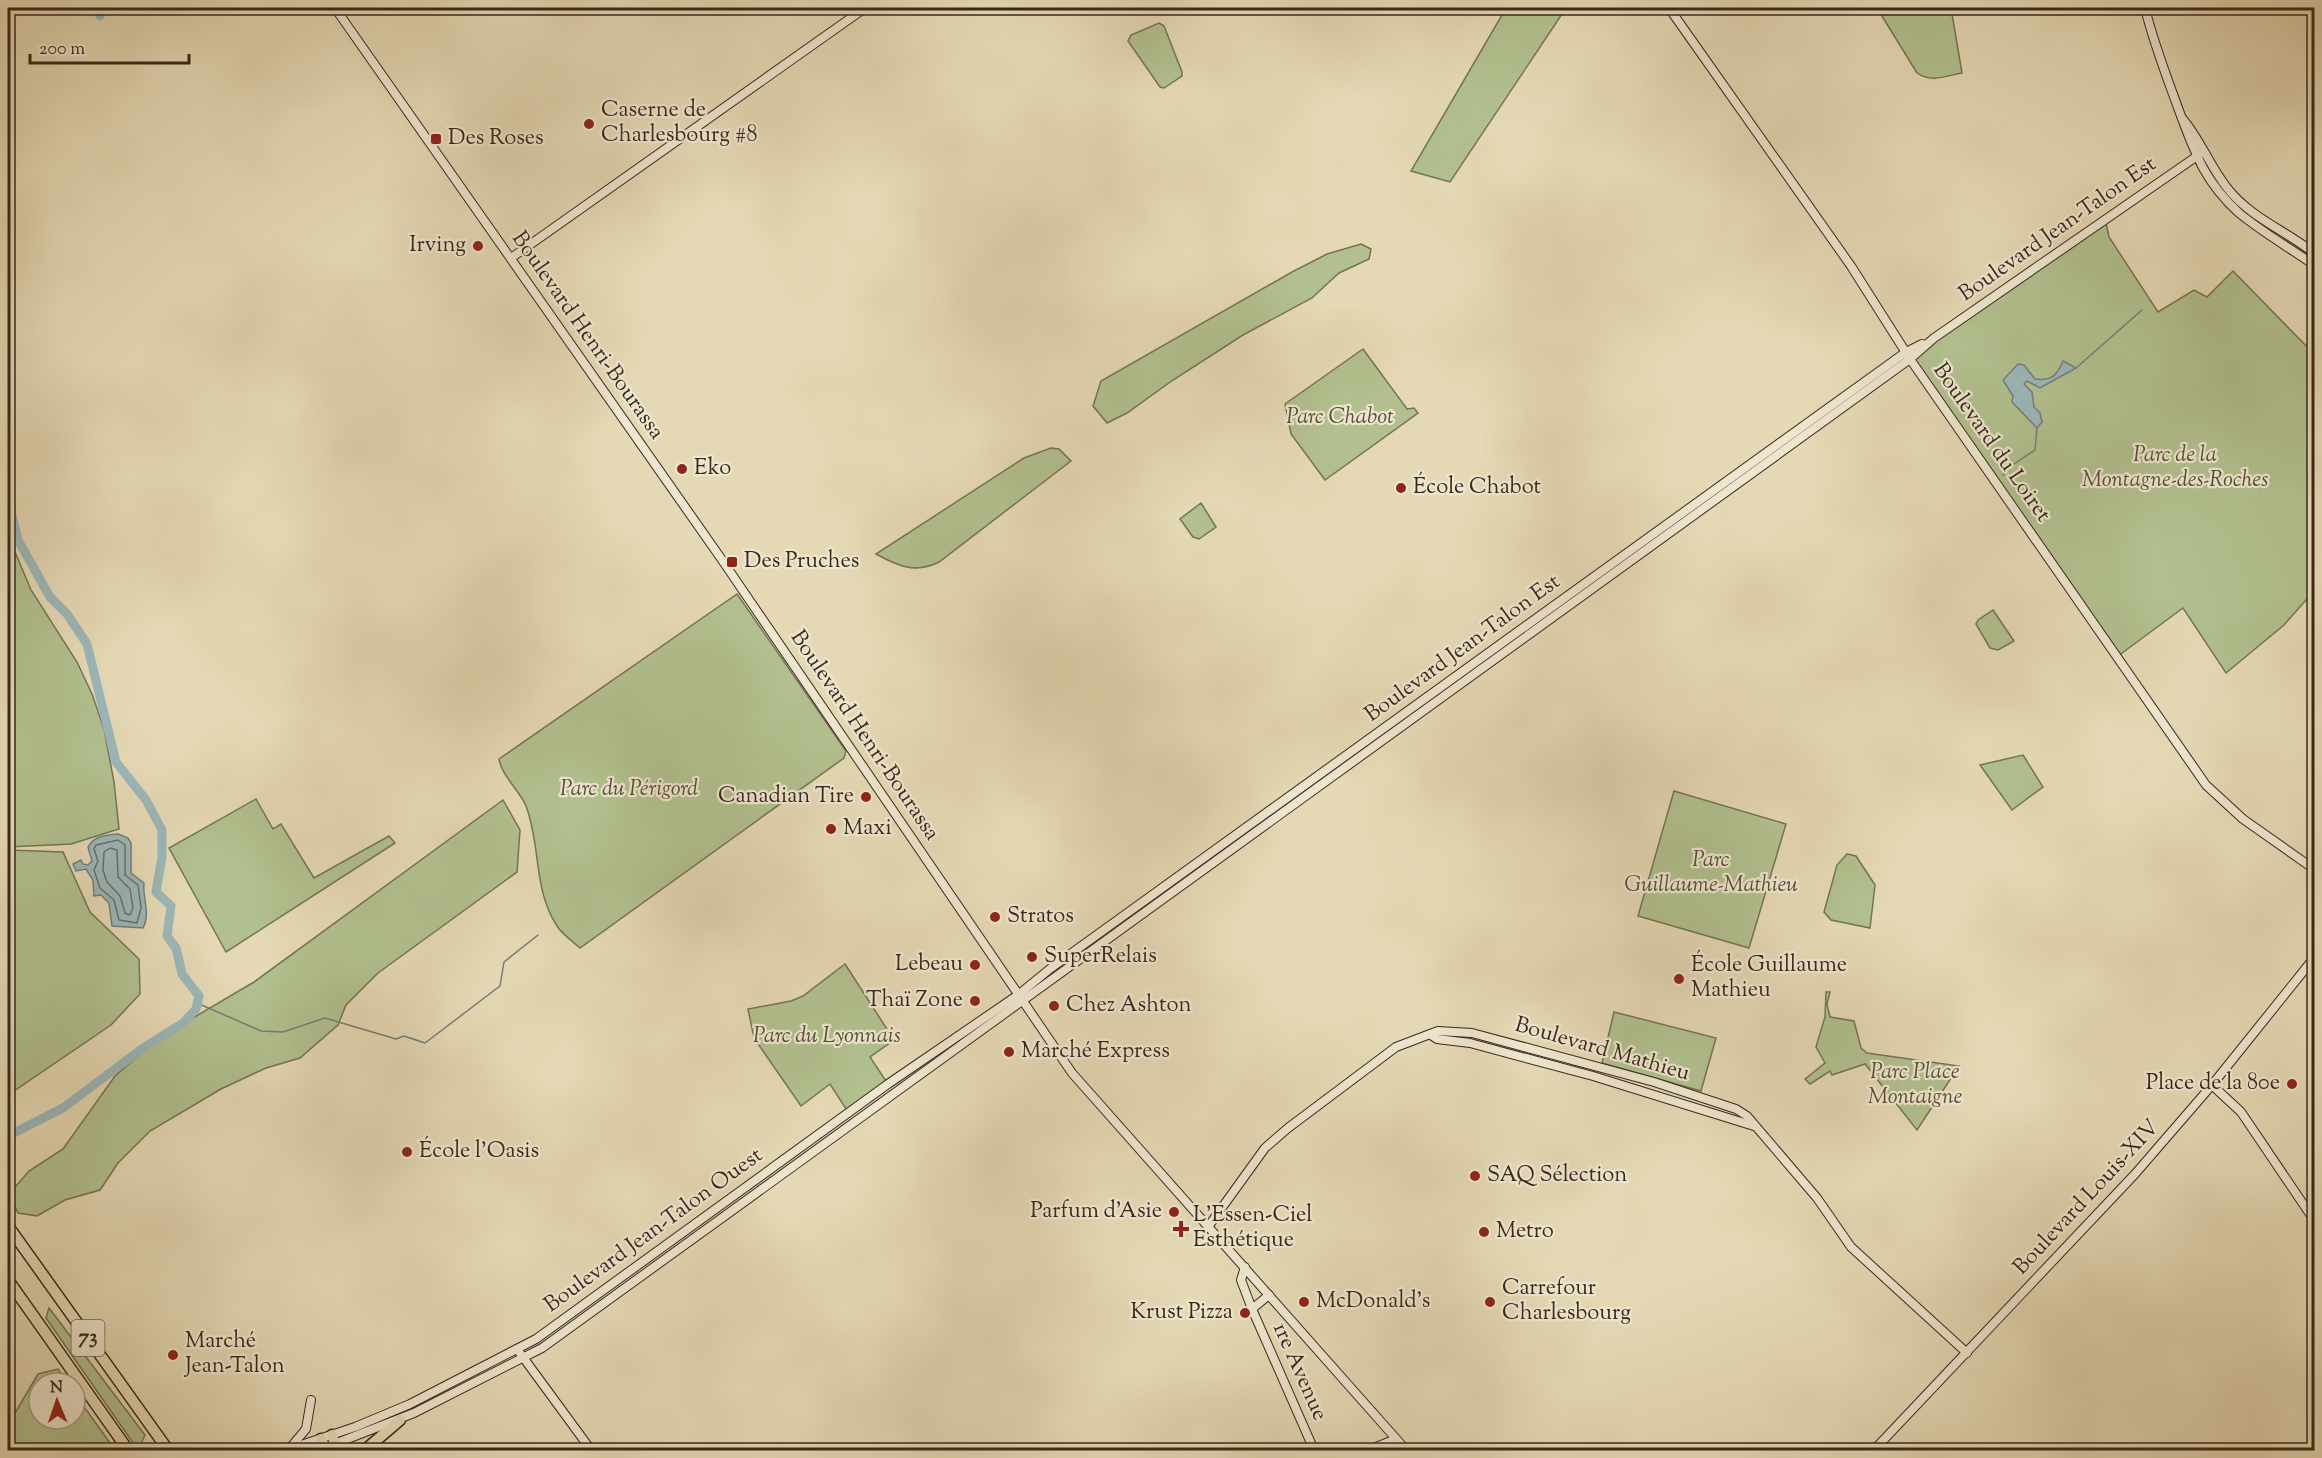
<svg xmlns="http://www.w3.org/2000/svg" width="2322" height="1458" viewBox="0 0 2322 1458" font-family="'Sorts Mill Goudy',serif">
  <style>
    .green { fill: #b2c08f; stroke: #747454; stroke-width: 1.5 }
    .water { fill: #9bb7b9; stroke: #737e79; stroke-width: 1.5 }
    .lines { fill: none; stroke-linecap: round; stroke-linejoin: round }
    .shore { stroke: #69706a; stroke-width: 1.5 }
    .stream { stroke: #737e79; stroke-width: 1.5 }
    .river { stroke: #9bb7b9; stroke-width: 9 }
    .secondary-casing { stroke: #37281a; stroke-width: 10 }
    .highway-casing { stroke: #37281a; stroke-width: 13 }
    .secondary { stroke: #eee6cf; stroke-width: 8 }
    .highway { stroke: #e5d9b5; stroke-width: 10 }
    .poi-dot { fill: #8f2418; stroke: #eee6cf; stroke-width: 2 }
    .labels { text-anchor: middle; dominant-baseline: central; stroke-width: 4.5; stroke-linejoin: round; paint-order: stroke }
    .shield { fill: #eee6cf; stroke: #6e6150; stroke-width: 1.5 }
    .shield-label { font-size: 21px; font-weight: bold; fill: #37281a }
    .poi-label { font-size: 22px; fill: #37281a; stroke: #eee6cf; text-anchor: start }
    .street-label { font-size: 22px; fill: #37281a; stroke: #eee6cf }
    .park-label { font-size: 22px; font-style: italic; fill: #564e37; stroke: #eee6cf }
  </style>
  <rect width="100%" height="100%" fill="#e5d9b5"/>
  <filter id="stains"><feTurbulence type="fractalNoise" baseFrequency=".00333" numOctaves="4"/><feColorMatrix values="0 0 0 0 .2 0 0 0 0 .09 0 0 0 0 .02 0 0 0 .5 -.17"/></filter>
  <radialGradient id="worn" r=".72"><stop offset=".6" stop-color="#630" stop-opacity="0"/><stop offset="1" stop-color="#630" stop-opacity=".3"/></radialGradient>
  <!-- green -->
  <g class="green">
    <path d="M1506,8H1566L1450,182L1411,171Z"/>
    <path d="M1877,8H1951L1962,73C1946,76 1931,83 1917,73Z"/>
    <path d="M1159,23L1164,26L1182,72V76L1164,88L1160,87L1128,41L1131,35Z"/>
    <path d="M2105,218L2109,237L2158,312L2194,290L2207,297L2233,271L2314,354V591L2284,625L2226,673L2183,608L2118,656L1910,359Z"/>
    <path d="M1361,244L1371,249L1369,259L1339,273L1312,298L1243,335L1173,380L1127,413L1107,423L1093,406L1101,381L1292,272L1327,254Z"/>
    <path d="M1363,349L1407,409L1414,408L1418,413L1325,480L1291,434L1285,404Z"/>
    <path d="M1051,448L1059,449L1071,461L939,562C915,574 898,566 876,554L1024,458Z"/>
    <path d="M1201,503L1216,527L1199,539L1193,537L1180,519Z"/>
    <path d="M8,535L31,590L77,662L92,694L104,729L114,782L119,829L71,844L8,847Z"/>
    <path d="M737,594L846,751L844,758L580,948C572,941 562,934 557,926C533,890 541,845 526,806C520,791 501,775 499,759Z"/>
    <path d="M1993,610L2014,641L1998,650L1990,648L1976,624L1978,620Z"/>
    <path d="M2023,755L2043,787L2012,810L1980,765Z"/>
    <path d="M1674,791L1786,824L1749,948L1638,916Z"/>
    <path d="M256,799L273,829L281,824L314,878L389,836L395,843L226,952L169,848Z"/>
    <path d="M503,800L520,830L517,872L378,973L346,1005L338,1025L300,1058L266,1068L221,1089L150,1131L118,1163L100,1190L65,1200L37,1216L18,1213L9,1194L29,1171L63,1149L115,1076L159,1038L254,982Z"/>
    <path d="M8,850L63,852L90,912L139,959L140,994L111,1025L8,1095Z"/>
    <path d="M1847,854L1856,856L1875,885L1870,928L1831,920L1824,912L1837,865Z"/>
    <path d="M845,964L894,1040L870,1057L888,1084L848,1112L830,1084L801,1106L754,1038L748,1009L791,1001L803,996Z"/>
    <path d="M1826,992H1830L1827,1004L1830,1017L1854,1021L1861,1048L1867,1053L1959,1066L1917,1130L1865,1064L1832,1075L1830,1071L1810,1084L1805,1079L1825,1063L1816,1047L1825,1017Z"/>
    <path d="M1614,1012L1716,1038L1701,1091L1602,1063Z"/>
    <path d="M49,1308L145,1435L138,1450L46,1318Z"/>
    <path d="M58,1369L67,1383H39V1419H75V1394L115,1450H8V1425L38,1374Z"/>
  </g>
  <!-- water -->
  <g class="water">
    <path d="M2063,361L2076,368L2040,388L2027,381L2024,384L2032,392L2034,407L2040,413L2042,422L2037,428L2012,402L2013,396L2003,380L2018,364L2024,365L2035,379C2051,381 2057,376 2063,361Z"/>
    <path d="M118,834L128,838L131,843V873L144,883C142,898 151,913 143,928L112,926L109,903L101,895L94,896L93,880L86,869L76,871L73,864L81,860L83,864L88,865L92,861L88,847C94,836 105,835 118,834Z"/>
  </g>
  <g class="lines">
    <!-- shore -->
    <g class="shore">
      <path d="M118,840L125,845V875L138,885L141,908L137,923L119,920L114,900L100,888L94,870L98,861L94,849L96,845Z"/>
      <path d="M110,848L117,850L118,877L130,889L133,908L130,915L125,913L120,896L107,882L103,870L104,852Z"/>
    </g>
    <!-- stream -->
    <g class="stream">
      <path d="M2076,368L2142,310"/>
      <path d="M2003,475L2011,466L2035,450L2037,428"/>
      <path d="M197,1003L261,1031L283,1032L325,1018L396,1039L404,1036L425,1043L500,986L504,962L538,935"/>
    </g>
    <!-- river -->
    <g class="river">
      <path d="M97,8L100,16"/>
      <path d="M8,470L9,503L18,540L50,597L67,614L87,644L116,762L146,800L162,830V857L156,892L171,906L167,936L176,948L182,974L199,996L196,1009L183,1023L143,1048L63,1108L8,1136"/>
    </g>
    <!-- secondary casing -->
    <g class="secondary-casing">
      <g id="secondary">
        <path d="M335,8L720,557L1072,1073L1406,1450"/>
        <path d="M1669,8L1851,266L1910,359L2206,785L2243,819L2314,869"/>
        <path d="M2145,8C2154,45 2168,80 2181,116C2196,156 2206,183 2239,213C2262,232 2290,248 2314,265"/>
        <path d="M2182,118C2201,140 2210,167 2228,189C2250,217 2286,231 2314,253"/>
        <path d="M511,258L865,8"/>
        <path d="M1431,1035L1437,1039L1470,1043L1593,1076L1754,1126"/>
        <path d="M2212,1085L2241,1112L2314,1220"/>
        <path d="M1208,1227L1265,1148L1288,1128L1396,1047L1438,1031L1472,1033L1654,1082L1736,1109L1747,1116L1817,1198L1851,1247L1967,1353"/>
        <path d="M1245,1267L1241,1280L1252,1309L1314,1450"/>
        <path d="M1252,1309L1269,1295"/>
        <path d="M517,1349L591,1450"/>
        <path d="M290,1448L306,1429L311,1400"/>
        <path d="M286,1450L355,1427L410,1404L536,1339L888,1084L1018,995L1051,968L1906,352L1922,344"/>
        <path d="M319,1450L414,1413L542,1348L1910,359L1934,338L2203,152"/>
        <path d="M1369,1450L1396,1439"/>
        <path d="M1874,1450L2135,1174L2212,1085L2314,958"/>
      </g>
    </g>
    <!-- highway casing -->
    <g class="highway-casing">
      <g id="highway">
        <path d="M8,1226L168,1450"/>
        <path d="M8,1280L128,1450"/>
        <path d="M332,1435L337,1450"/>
        <path d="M321,1439L326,1450"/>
        <path d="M365,1450L400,1420"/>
      </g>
    </g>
    <!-- secondary -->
    <use href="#secondary" class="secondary"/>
    <!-- highway -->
    <use href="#highway" class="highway"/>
  </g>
  <!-- markers -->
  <g class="poi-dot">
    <circle cx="589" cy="124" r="6"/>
    <rect x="430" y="133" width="12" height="12" rx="3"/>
    <circle cx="478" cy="246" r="6"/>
    <circle cx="682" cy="469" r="6"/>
    <circle cx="1401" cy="488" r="6"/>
    <rect x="726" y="556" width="12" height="12" rx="3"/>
    <circle cx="866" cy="797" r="6"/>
    <circle cx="831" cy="829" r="6"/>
    <circle cx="995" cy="917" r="6"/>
    <circle cx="1032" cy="957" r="6"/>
    <circle cx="975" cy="965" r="6"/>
    <circle cx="1679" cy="979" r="6"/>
    <circle cx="975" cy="1001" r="6"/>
    <circle cx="1054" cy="1006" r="6"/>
    <circle cx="1009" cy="1052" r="6"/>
    <circle cx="2292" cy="1084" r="6"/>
    <circle cx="407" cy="1152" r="6"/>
    <circle cx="1475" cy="1176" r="6"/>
    <circle cx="1174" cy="1212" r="6"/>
    <path d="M1178 1220h6v6h6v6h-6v6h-6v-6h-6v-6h6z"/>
    <circle cx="1484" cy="1232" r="6"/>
    <circle cx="1304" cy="1302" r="6"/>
    <circle cx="1490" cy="1302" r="6"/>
    <circle cx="1245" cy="1313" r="6"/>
    <circle cx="173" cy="1355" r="6"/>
  </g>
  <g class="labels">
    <!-- shield labels -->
    <rect class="shield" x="71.5" y="1320" width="33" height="36" rx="4.5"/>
    <g class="shield-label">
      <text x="88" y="1338">73</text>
    </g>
    <!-- poi labels -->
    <g class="poi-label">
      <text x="601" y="111">Caserne de<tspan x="601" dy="25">Charlesbourg #8</tspan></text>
      <text x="448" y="139">Des Roses</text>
      <text x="466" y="246" text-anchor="end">Irving</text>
      <text x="694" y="469">Eko</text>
      <text x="1413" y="488">École Chabot</text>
      <text x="744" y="562">Des Pruches</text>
      <text x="854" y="797" text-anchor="end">Canadian Tire</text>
      <text x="843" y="829">Maxi</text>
      <text x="1007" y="917">Stratos</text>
      <text x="1044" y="957">SuperRelais</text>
      <text x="963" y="965" text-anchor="end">Lebeau</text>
      <text x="1691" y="966">École Guillaume<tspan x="1691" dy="25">Mathieu</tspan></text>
      <text x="963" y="1001" text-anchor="end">Thaï Zone</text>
      <text x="1066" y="1006">Chez Ashton</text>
      <text x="1021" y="1052">Marché Express</text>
      <text x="2280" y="1084" text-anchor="end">Place de la 80e</text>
      <text x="419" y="1152">École l'Oasis</text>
      <text x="1487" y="1176">SAQ Sélection</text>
      <text x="1162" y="1212" text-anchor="end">Parfum d'Asie</text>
      <text x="1193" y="1216">L'Essen-Ciel<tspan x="1193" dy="25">Esthétique</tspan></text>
      <text x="1496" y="1232">Metro</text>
      <text x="1502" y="1289">Carrefour<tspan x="1502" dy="25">Charlesbourg</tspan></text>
      <text x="1316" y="1302">McDonald's</text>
      <text x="1233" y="1313" text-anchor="end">Krust Pizza</text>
      <text x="185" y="1342">Marché<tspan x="185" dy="25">Jean-Talon</tspan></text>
    </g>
    <!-- street labels -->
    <g class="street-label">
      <text transform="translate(2058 230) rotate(-35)">Boulevard Jean-Talon Est</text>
      <text transform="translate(587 336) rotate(55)">Boulevard Henri-Bourassa</text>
      <text transform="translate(1991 443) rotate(55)">Boulevard du Loiret</text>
      <text transform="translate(1463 649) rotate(-36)">Boulevard Jean-Talon Est</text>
      <text transform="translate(864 736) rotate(56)">Boulevard Henri-Bourassa</text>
      <text transform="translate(1602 1050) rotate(16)">Boulevard Mathieu</text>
      <text transform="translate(2087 1198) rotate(-47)">Boulevard Louis-XIV</text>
      <text transform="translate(654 1231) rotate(-36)">Boulevard Jean-Talon Ouest</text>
      <text transform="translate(1299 1372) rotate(66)">1re Avenue</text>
    </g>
    <!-- park labels -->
    <g class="park-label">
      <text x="1340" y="418">Parc Chabot</text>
      <text x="2175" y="456">Parc de la<tspan x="2175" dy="25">Montagne-des-Roches</tspan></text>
      <text x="629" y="790">Parc du Périgord</text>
      <text x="1711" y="861">Parc<tspan x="1711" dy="25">Guillaume-Mathieu</tspan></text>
      <text x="827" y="1037">Parc du Lyonnais</text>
      <text x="1915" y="1073">Parc Place<tspan x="1915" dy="25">Montaigne</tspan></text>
    </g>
  </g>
  <!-- margin -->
  <rect width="2322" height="1458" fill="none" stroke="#e5d9b5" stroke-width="30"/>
  <rect x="9" y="9" width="2304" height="1440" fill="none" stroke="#37281a" stroke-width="3"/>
  <rect x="15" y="15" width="2292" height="1428" fill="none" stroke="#37281a" stroke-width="1.5"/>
  <!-- north arrow -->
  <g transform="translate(57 1401) rotate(358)"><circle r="28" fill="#eee6cf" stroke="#a59a87" stroke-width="1.5"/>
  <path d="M0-4.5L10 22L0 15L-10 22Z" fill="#8f2418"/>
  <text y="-9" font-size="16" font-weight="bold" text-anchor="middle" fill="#37281a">N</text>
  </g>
  <!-- scale -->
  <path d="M30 54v9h159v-9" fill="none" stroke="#37281a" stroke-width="3"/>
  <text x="39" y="54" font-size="18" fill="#37281a" stroke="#eee6cf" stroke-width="4.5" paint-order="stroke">200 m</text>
  <rect width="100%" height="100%" filter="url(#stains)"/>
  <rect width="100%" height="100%" fill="url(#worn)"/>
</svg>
